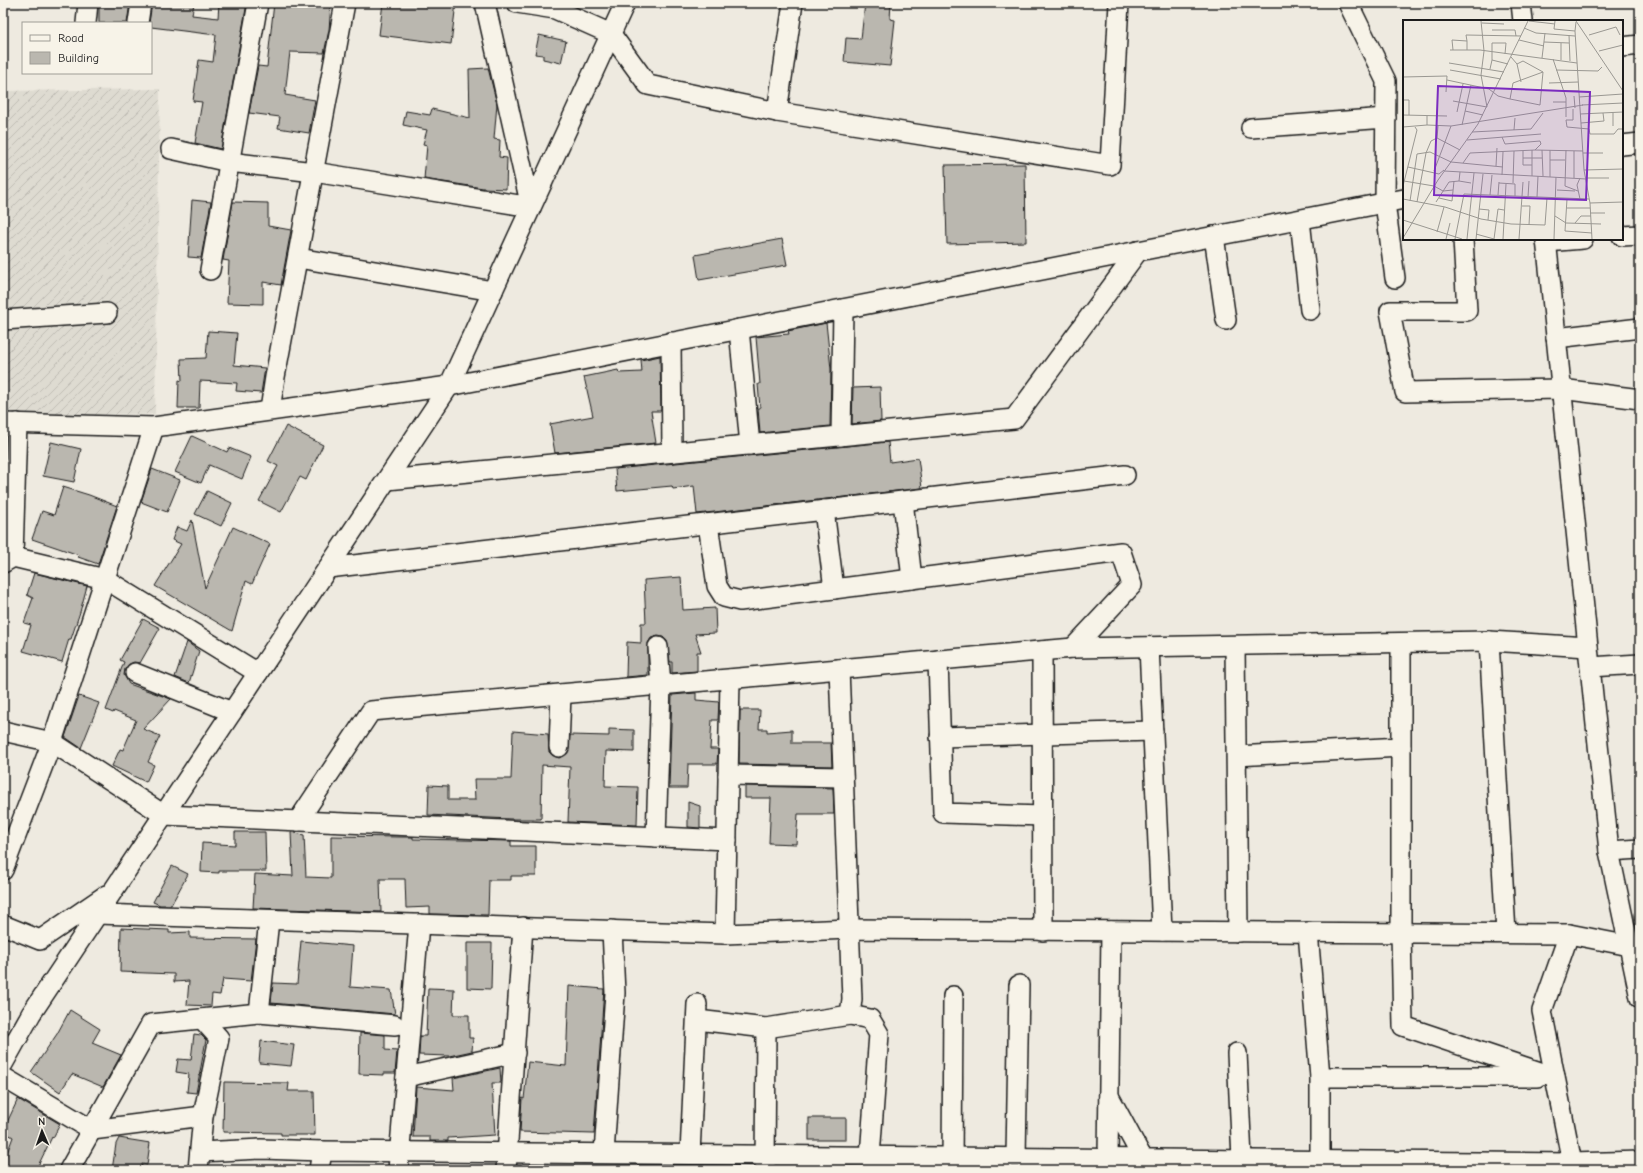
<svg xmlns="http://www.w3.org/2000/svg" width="1643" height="1173" viewBox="0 0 1643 1173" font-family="'Comic Neue',sans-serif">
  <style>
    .industrial { fill: url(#industrial-furrows) }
    .building { fill: #bab7af; stroke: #1c1c1c }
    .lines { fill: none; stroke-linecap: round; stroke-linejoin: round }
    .street-casing { stroke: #1c1c1c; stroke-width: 22 }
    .street { stroke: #f7f3e8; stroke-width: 19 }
    .inset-road { fill: none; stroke: #9a9892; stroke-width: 1 }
    .view { fill: #7b2cbf; fill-opacity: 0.15; stroke: #7b2cbf; stroke-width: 2 }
    .inset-edge { fill: none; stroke: #1c1c1c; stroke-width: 2 }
  </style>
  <defs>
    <pattern id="industrial-furrows" width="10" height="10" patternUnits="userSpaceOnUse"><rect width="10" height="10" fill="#dedbd1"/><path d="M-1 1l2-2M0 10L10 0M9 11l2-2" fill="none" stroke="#bebbb3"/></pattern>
  </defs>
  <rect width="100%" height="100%" fill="#eeeae0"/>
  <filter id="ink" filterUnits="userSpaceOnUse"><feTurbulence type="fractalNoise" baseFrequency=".025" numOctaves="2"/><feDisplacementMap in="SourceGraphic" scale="8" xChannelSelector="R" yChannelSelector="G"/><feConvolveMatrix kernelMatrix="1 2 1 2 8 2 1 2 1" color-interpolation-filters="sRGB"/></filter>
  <g filter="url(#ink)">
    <!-- industrial -->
    <path class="industrial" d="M160,89L155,414L3,416V91Z"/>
    <!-- building -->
    <g class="building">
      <path d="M99,3H130L127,23H99Z"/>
      <path d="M152,3H194L192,15L218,18L219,3H247L221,149L195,143L202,102L193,101L199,60L213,62L216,35L151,27V23H149Z"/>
      <path d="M274,3H331L329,30L324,53L290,52L285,95L315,100L309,133L278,128L280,117L249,113L258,66L267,67Z"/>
      <path d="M383,3H456L451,44L379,35Z"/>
      <path d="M865,3H891L890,19L895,20L890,66L844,62L846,38L861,39Z"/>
      <path d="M539,35L566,41L561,63L543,59V55L535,54Z"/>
      <path d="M488,68L497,104L494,139L500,140L499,157L507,158L506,189L483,188L424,179L427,145L423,144L427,130L403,125L406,111L430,115L432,109L470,118L469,69Z"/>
      <path d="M1025,164L1026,242L947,244L945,165Z"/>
      <path d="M192,200L211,202L201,258L188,257Z"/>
      <path d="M233,202L268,203V226L291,230L281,285L263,282V304L227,303L229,261L223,260Z"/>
      <path d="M782,239L787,265L699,280L695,255Z"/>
      <path d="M826,323L831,369L830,426L760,433L758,408H760L758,384H760L756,337L789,334L788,331Z"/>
      <path d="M208,331L237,333L234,365L265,368L261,393L236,391L237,383L200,381L199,408H178L179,380L182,381L181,359L206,358Z"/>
      <path d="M660,356L661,411H651L656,443L555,453L550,424L593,416L584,377L618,370L619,373L642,372L641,360Z"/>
      <path d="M880,387L881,421L852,424L853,388Z"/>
      <path d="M286,426L323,445L306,480L300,477L281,512L259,501L278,466L268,461Z"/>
      <path d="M192,436L227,452L229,448L251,457L242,479L209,465L201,483L175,472Z"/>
      <path d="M51,442L81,449L74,482L43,476Z"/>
      <path d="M888,442L890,462L918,458L922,488L697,514L694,486L673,489L672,486L617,491L615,469Z"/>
      <path d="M152,469L180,480L167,512L141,502Z"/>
      <path d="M63,487L89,495L117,506L98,564L78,557L79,555L32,539L42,511L54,515Z"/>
      <path d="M207,491L232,503L221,526L195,514Z"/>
      <path d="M192,520L205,588L233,527L270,544L252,584L246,581L232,631L155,586L181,544L172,540L177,527L187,531Z"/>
      <path d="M34,573L87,586L80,612L71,639H69L62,662L23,651L31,625L24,623L33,598L27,595Z"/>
      <path d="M681,577L683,610L715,608L716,633L695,634L701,652H697V671L672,673V662H670L667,641L663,637L658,636L651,638L648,643V675L626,677L627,642L641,643V623H646L644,580Z"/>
      <path d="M143,619L160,628L140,663L134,662L129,664L125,669L124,675L129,684L171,699L143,729L160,736L148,762L154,765L146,782L112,766L120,749L123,750L136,720L114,711L113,713L106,710L124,662L120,660Z"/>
      <path d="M187,642L199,651L189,683L175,677Z"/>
      <path d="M696,693V700L719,702L718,720H712L710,749H718L717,764H688L687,788H669L672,695Z"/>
      <path d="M79,696L99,703L81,748L65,737Z"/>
      <path d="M740,710H760L759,729H767V732L792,730V743H831L832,766L739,764Z"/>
      <path d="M609,729L634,730V752L606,751L605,786L638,787L637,825L568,822L570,767L542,765L541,819H511L428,815L429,785L448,786V800H475L474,779H511L513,731L548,734L549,752L554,756L559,758L564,756L568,752L570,735L609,736Z"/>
      <path d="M745,786L833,788L834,814H798L796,844L769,843L771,798H745Z"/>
      <path d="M688,802L700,806V828L688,827Z"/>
      <path d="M235,832H265L266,871H219V873L201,872L202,843L235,845Z"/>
      <path d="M291,832L304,835L306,877L331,878V836L402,837H413V839L511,841V846H536V876H511V880H489L488,915L430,914V907L406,908L405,879H380L381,912L253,908L255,874L293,876Z"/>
      <path d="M172,866L188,874L171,905H160L153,902Z"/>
      <path d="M121,928L169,930V933L190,932V938L256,939L251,981L223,979L220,995L212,994L211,1006L187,1005L189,981L174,982V974L120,972Z"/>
      <path d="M301,941L353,946L350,987L391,990L395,1014L271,1003L273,983L297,984Z"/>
      <path d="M467,943H492L491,989L467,988Z"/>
      <path d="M569,986L604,989L594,1134L520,1132L522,1098L524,1099L528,1062L566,1066Z"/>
      <path d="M428,988L454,989L453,1015H469V1038H473L472,1051L449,1056L419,1055L420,1036H426Z"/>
      <path d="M70,1010L100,1029L92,1043L121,1055L103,1087L72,1074L60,1092L31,1072L57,1034Z"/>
      <path d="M360,1033L385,1035V1050L397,1051L395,1073H384V1075L359,1074Z"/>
      <path d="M194,1034L201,1035L206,1040L196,1093L187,1092L189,1074L176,1072L178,1059L191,1060Z"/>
      <path d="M261,1041L294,1045L291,1066L259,1063Z"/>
      <path d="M500,1068L501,1083H492L495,1135L448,1138V1141H430V1137H413L416,1087L454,1090L453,1078Z"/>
      <path d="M224,1082L289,1083L288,1091H314L315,1135H281V1133L223,1132Z"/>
      <path d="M18,1099L60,1124L53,1138L52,1137L36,1170H3V1164L13,1137L3,1131Z"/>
      <rect x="809" y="1118" width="37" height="22"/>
      <path d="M119,1138L150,1143L147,1165L142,1164L141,1170H112L116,1144Z"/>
    </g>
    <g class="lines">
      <!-- street casing -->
      <g class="street-casing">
        <g id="street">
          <path d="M517,3L555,9L611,34L648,85L777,112L1110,165L1119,3"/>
          <path d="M1348,3L1386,81L1385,203L1395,278"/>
          <path d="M1521,3L1523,21"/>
          <path d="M86,23L88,3"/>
          <path d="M138,23L141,3"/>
          <path d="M1622,47L1640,45"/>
          <path d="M777,112L793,3"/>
          <path d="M1251,128L1386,118"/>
          <path d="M1622,145L1640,143"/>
          <path d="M171,149L229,162L314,172L531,207L485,3"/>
          <path d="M1300,220L1310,310"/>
          <path d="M1214,236L1226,320"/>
          <path d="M1622,236L1640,235"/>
          <path d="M1463,239L1467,311H1390L1405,392L1561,389L1640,399"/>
          <path d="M1546,239L1609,851L1640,998"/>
          <path d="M1546,242L1583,239"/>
          <path d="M298,258L493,291"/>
          <path d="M210,270L258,3"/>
          <path d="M3,320L107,313"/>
          <path d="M739,329L750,445"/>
          <path d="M1556,338L1640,328"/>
          <path d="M671,342L672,452"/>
          <path d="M270,410L275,377L345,3"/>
          <path d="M3,423L154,427L449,386L1404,199"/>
          <path d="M841,436L843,309"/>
          <path d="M387,480L1014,419L1138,251"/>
          <path d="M903,501L912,579"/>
          <path d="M824,510L834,589"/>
          <path d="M708,524L717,586L724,597L740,601L1121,552L1132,585L1073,648"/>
          <path d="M13,557L105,579L258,673"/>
          <path d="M3,563L13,557L17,423"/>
          <path d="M328,568L1125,475"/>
          <path d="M1489,641L1506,933"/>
          <path d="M1401,643V933L1403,1026L1555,1077"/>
          <path d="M1235,646L1238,932"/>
          <path d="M1149,647L1162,931"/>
          <path d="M1042,651L1043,931"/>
          <path d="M938,660L943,813L1043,816"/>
          <path d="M1590,667L1640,664"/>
          <path d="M839,669L852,999L850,1015"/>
          <path d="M135,673L232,712"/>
          <path d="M3,731L52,742L164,815L727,840"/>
          <path d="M940,737L1153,731"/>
          <path d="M559,747L561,694"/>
          <path d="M1237,756L1401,747"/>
          <path d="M728,775L843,777"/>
          <path d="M298,821L371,711L1073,648L1489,641L1588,647"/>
          <path d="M656,837L661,685L658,647"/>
          <path d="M1609,851L1640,849"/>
          <path d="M3,870L52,742L154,427"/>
          <path d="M97,914L725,934L850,929L1569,934L1630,946"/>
          <path d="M3,925L40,940L106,895"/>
          <path d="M1308,932L1320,1077V1170"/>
          <path d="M725,934L730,679"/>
          <path d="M1569,934L1542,1011L1572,1163"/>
          <path d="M259,1013L395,1025"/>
          <path d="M697,1020L766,1028L850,1015L870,1019L879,1034L870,1156"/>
          <path d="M1237,1053L1242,1159"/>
          <path d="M3,1064L31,1014L449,386L625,3"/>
          <path d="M3,1077L92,1130L203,1116"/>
          <path d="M406,1077L515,1053"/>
          <path d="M1320,1077H1538"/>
          <path d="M1109,1096L1143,1159"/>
          <path d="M200,1152L261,1149L322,1151"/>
          <path d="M604,1153L615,993L612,930"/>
          <path d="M690,1154L697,1004"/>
          <path d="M1016,1157L1019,985"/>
          <path d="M1108,1158L1111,931"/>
          <path d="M69,1170L151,1024L259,1013L269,920"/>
          <path d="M198,1170L203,1116L219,1038L202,1019"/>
          <path d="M319,1170L322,1151L1572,1163L1640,1161"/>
          <path d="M398,1170L419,924"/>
          <path d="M506,1170L523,927"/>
          <path d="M765,1170L766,1028"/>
          <path d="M952,1170L953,996"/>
        </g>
      </g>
      <!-- street -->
      <use href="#street" class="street"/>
    </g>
  </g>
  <!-- overview -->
  <g transform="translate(1403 20)">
    <rect width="220" height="220" fill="#eeeae0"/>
    <path class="inset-road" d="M126,1L152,4M152,1L151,9L172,11M173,1L220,71M173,2L172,11L181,150L187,183L189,219M79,3L101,4M121,8L133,13L172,16M89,10H112L113,16M166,15L167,41M186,15L213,7L217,15M116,20L141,26M64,21L63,15L118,16M141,22L166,23M158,23V40M47,30H77L174,43M50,30L49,20L64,21V30M196,31L220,25M108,37L114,44L120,41L140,52M139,38L142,13M150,39L163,78V97M89,40V23H103L102,34M46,43L101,52M114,44L118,62M87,49L89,40L105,44M47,50L98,59M153,50L195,51L199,47M0,57L44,56L43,72M44,60L86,69L95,76L107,79L137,85L140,52L110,63L107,79M146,63L175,62M160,71H176M171,76L172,88M176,77L220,74M0,80H6V95M50,81L84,87L78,55L81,31L78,1M150,82H163M179,85L220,83M170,89V100H163L164,107L186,109L187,114H211L215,109H220M62,91L80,95M54,92L60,64M210,93V106M177,94L220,92M0,95L44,96M24,96V105L48,106L180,85M178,103L201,101L200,93M59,105L68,65M0,107L24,105M111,110L112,98M69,112L128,109L140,93M99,117L102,124L137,121L138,124L132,130M34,118L57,130M64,120L138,114M139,130L140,156M163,130L162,166L175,171M120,131V145H129M171,131V158M180,133H200M120,138H139M147,140H162M60,143L67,133L132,130L180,131M93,146L94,128M5,147L36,154L41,150M181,150L220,149M31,151L48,106M41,151L183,159M99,155L100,132M129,156V130M147,157V130M183,158H206M1,161L31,166L40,171L50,170M56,161L68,163M96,163L112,164V176M110,163L111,131M0,166L14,110L12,107M154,170L172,171M87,175L89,155M95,175L96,162M125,177L126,161M134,177L135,156M36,178L49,181L51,161M0,179L42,187L78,199L108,204L142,205L144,178M164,179L162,211L189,213M177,179L174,165L177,158M7,181L14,134L27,132L48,142L100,147M14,182L23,133L28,121L34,118L35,106M33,182L46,162L56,161L57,152M187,183L220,182M119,186H127L126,205M164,188H187M76,189L86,190L85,200M187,193H202M152,196L163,203L198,204M0,200L59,219M172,203L178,196H188M34,212L41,187M73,214L91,219L95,189L101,190M0,218L35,160L75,104L125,1M43,219L47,203M52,219L61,174L186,179M64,219L71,153M73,219L80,154M100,219L103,164M116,219L120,162M151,219L153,157"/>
    <path class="view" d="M35,66L187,72L183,180L31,175Z"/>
    <rect width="220" height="220" class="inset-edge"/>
  </g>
  <!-- margin -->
  <rect width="1643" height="1173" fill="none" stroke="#f7f3e8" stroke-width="16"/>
  <rect x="8" y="8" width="1627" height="1157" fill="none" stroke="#1c1c1c" stroke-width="1.5" filter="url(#ink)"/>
  <!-- legend -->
  <rect x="22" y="22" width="130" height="52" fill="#f7f3e8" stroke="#9f9d96"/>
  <rect x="30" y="35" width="20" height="6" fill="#f7f3e8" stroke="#9f9d96"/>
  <text x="58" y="42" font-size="12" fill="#1c1c1c">Road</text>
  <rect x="30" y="52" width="20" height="12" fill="#bab7af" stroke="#9f9d96"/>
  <text x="58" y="62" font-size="12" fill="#1c1c1c">Building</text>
  <!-- north arrow -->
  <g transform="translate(42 1131) rotate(358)" stroke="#f7f3e8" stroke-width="3" paint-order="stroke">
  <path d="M0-3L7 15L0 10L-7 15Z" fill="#1c1c1c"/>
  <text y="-6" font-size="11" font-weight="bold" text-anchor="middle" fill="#1c1c1c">N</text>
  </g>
</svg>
